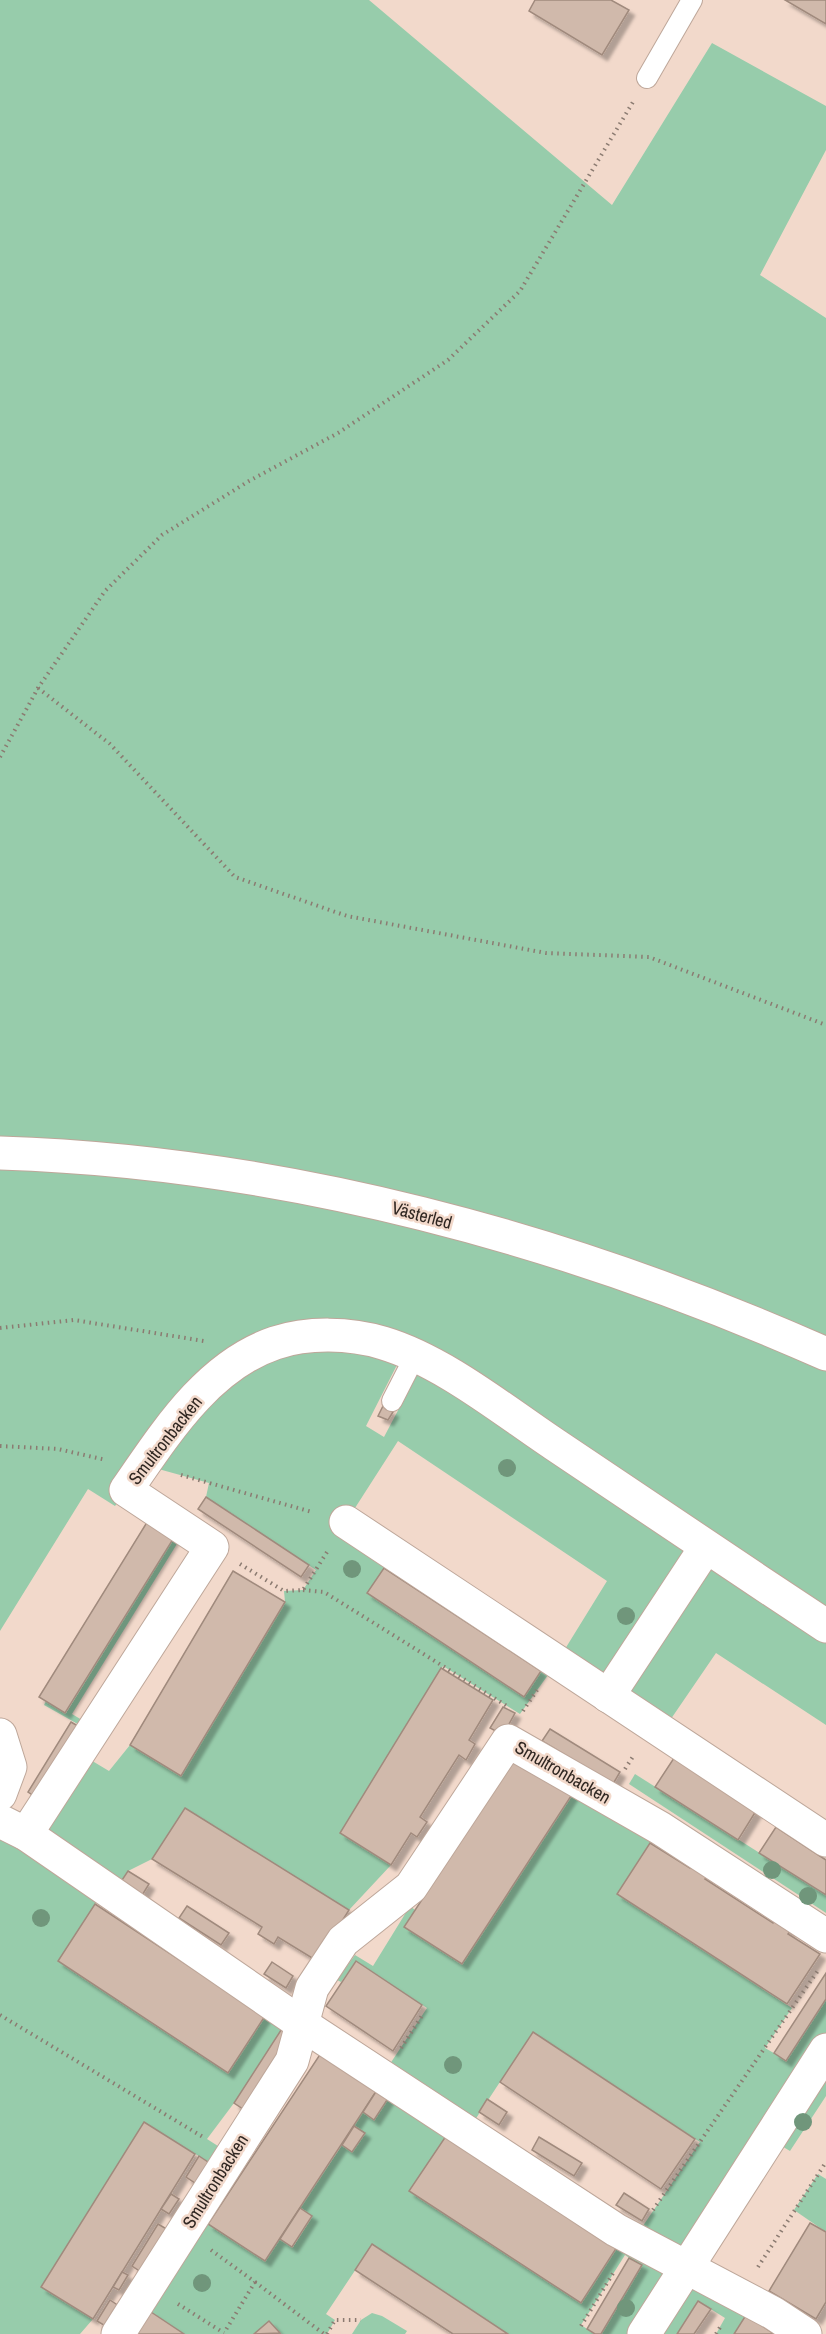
<svg xmlns="http://www.w3.org/2000/svg" width="826" height="2334" viewBox="0 0 826 2334" font-family="'Archivo Narrow',sans-serif">
  <style>
    .green { fill: #97ccab; fill-rule: evenodd }
    .building { fill: #d0b9ab; stroke: #a08a7d; stroke-width: 1.5; filter: url(#shadow) }
    .lines { fill: none; stroke-linecap: round; stroke-linejoin: round }
    .service-casing { stroke: #bea79a; stroke-width: 22 }
    .minor-casing { stroke: #bea79a; stroke-width: 35 }
    .tertiary-casing { stroke: #bea79a; stroke-width: 35 }
    .path { stroke: #8b7b71; stroke-width: 4; stroke-dasharray: 1.5 4.5; stroke-linecap: butt }
    .service { stroke: #fff; stroke-width: 20 }
    .minor { stroke: #fff; stroke-width: 33 }
    .tertiary { stroke: #fff; stroke-width: 33 }
    .tree { fill: #70967b }
    .labels { text-anchor: middle; dominant-baseline: central; stroke-width: 5; stroke-linejoin: round; paint-order: stroke }
    .street-label { font-size: 18px; fill: #302722; stroke: #f2d9cb }
  </style>
  <defs>
    <filter id="shadow"><feDropShadow dx="5.5" dy="5.5" stdDeviation="1.5" flood-color="#0004"/></filter>
  </defs>
  <rect width="100%" height="100%" fill="#f2d9cb"/>
  <!-- green -->
  <g class="green">
    <path d="M0,0H369L612,205L712,43L826,106V150L760,275L826,318V1725L716,1653L662,1732L557,1662L607,1581L398,1441L346,1522L393,1554L368,1593L524,1696L541,1671L548,1675L520,1714L443,1666L340,1833L391,1865L349,1910L185,1808L152,1859L128,1871L120,1883L105,1889L58,1961L228,2073L265,2016L283,2027L234,2103L207,2139L232,2155L222,2170L144,2123L42,2287L93,2319L80,2334H0V1821L26,1834L79,1753L109,1771L130,1745L181,1775L285,1602L284,1591L303,1590L316,1570L206,1497L209,1483L144,1465L115,1506L88,1489L0,1631ZM404,1351L424,1361L384,1437L366,1426Z"/>
    <path d="M175,1536L180,1539L72,1714L87,1723L83,1727L44,1705L46,1701L66,1713Z"/>
    <path d="M635,1774L826,1895V1913L629,1784Z"/>
    <path d="M573,1794L654,1837L617,1894L792,2008L765,2048L786,2060L826,1999V2096L790,2151L770,2139L687,2267L773,2313L763,2327L746,2316L734,2334H716L725,2318L698,2301L677,2334H601L641,2266L625,2255L581,2325L595,2334H508L372,2245L326,2314L335,2320L327,2334H184L151,2312L197,2210L211,2219L209,2223L280,2239L293,2247L312,2217L300,2208L342,2145L352,2152L365,2134L354,2126L363,2112L374,2119L382,2076L427,2008L356,1961L341,1982L337,1980L355,1955L373,1966L410,1906L415,1910L404,1927L462,1964ZM533,2032L700,2142L634,2239L617,2248L581,2303L410,2192L446,2136L467,2132Z"/>
    <path d="M818,2174L826,2179V2232L794,2210Z"/>
    <path d="M372,2313L382,2316L407,2331L405,2334H352L361,2320Z"/>
  </g>
  <!-- building -->
  <g class="building">
    <path d="M535,0H611L629,10L602,55L529,11Z"/>
    <path d="M785,0H826V24Z"/>
    <path d="M383,1406L393,1412L388,1420L378,1416Z"/>
    <path d="M206,1497L309,1565L301,1577L198,1509Z"/>
    <path d="M149,1519L175,1536L65,1713L39,1697Z"/>
    <path d="M384,1568L541,1671L524,1697L367,1593Z"/>
    <path d="M233,1571L285,1602L181,1776L130,1745Z"/>
    <path d="M441,1668L493,1700L469,1740L475,1744L466,1760L459,1755L420,1817L427,1822L417,1837L411,1833L391,1865L340,1833Z"/>
    <path d="M503,1707L515,1713L503,1735L490,1728Z"/>
    <path d="M71,1722L83,1729L40,1800L28,1792Z"/>
    <path d="M550,1729L620,1772L613,1784L542,1741Z"/>
    <path d="M516,1756L573,1793L462,1964L404,1927Z"/>
    <path d="M674,1758L756,1811L738,1840L655,1787Z"/>
    <path d="M185,1808L349,1910L317,1961L278,1937L274,1944L258,1934L262,1927L152,1859Z"/>
    <path d="M776,1827L826,1860V1895L759,1853Z"/>
    <path d="M650,1843L690,1868L695,1862L710,1872L705,1879L773,1923L778,1916L793,1926L788,1934L820,1954L787,2004L617,1894Z"/>
    <path d="M128,1871L149,1884L141,1897L120,1883Z"/>
    <path d="M95,1904L265,2016L228,2073L58,1961Z"/>
    <path d="M187,1906L229,1933L221,1945L179,1918Z"/>
    <path d="M356,1961L422,2005L393,2051L326,2006Z"/>
    <path d="M272,1962L293,1976L286,1988L264,1974Z"/>
    <path d="M826,1973V1999L786,2061L774,2053Z"/>
    <path d="M283,2027L295,2035L246,2111L234,2103Z"/>
    <path d="M533,2032L695,2139L661,2189L500,2082Z"/>
    <path d="M321,2053L377,2090L265,2261L208,2224Z"/>
    <path d="M377,2090L389,2097L374,2120L363,2112Z"/>
    <path d="M487,2099L507,2112L499,2125L479,2112Z"/>
    <path d="M144,2122L195,2154L93,2319L41,2287Z"/>
    <path d="M354,2126L365,2133L352,2152L342,2145Z"/>
    <path d="M446,2136L617,2247L581,2303L409,2191Z"/>
    <path d="M539,2137L582,2163L574,2176L532,2150Z"/>
    <path d="M199,2156L211,2164L198,2185L186,2177Z"/>
    <path d="M624,2193L649,2209L642,2221L616,2205Z"/>
    <path d="M171,2194L179,2199L169,2214L161,2209Z"/>
    <path d="M300,2208L312,2216L292,2247L280,2239Z"/>
    <path d="M810,2223L826,2232V2302L816,2319L769,2291Z"/>
    <path d="M158,2224L170,2231L144,2274L132,2266Z"/>
    <path d="M372,2244L508,2334H453L355,2270Z"/>
    <path d="M629,2258L642,2265L601,2334H595L587,2329Z"/>
    <path d="M122,2272L128,2275L119,2290L113,2287Z"/>
    <path d="M110,2300L119,2306L107,2327L97,2321Z"/>
    <path d="M698,2301L711,2309L694,2334H677Z"/>
    <path d="M151,2312L184,2334H136Z"/>
    <path d="M746,2315L774,2334H734Z"/>
    <path d="M269,2321L280,2333L254,2334Z"/>
  </g>
  <g class="lines">
    <!-- service casing -->
    <g class="service-casing">
      <g id="service">
        <path d="M647,78L692,0"/>
        <path d="M392,1401L415,1356"/>
      </g>
    </g>
    <!-- minor casing -->
    <g class="minor-casing">
      <g id="minor">
        <path d="M346,1522L826,1840"/>
        <path d="M608,1696L706,1547"/>
        <path d="M0,1735L10,1767L0,1794"/>
        <path d="M0,1821L26,1834L302,2024L616,2230L773,2313L805,2334"/>
        <path d="M26,1834L212,1547L126,1490C165,1434 207,1366 275,1343C308,1332 350,1333 383,1343C443,1361 503,1410 554,1444C645,1505 735,1566 826,1626"/>
        <path d="M118,2334L292,2061L312,1988L343,1941L411,1887L508,1741L660,1828L826,1936"/>
        <path d="M644,2334L826,2050"/>
      </g>
    </g>
    <!-- tertiary casing -->
    <g class="tertiary-casing">
      <path id="tertiary" d="M0,1153C284,1162 567,1239 826,1354"/>
    </g>
    <!-- path -->
    <g class="path">
      <path d="M38,688L110,744L235,877L347,916L546,953L649,957L826,1025"/>
      <path d="M0,757L38,688L105,591L162,535L249,481L338,433L448,360L520,291L633,102"/>
      <path d="M0,1328L74,1320L204,1341"/>
      <path d="M0,1446L58,1449L106,1460"/>
      <path d="M181,1475L312,1512"/>
      <path d="M240,1564L284,1591L303,1590L327,1552"/>
      <path d="M303,1590L324,1592L507,1706"/>
      <path d="M523,1711L537,1690"/>
      <path d="M625,1769L634,1755"/>
      <path d="M0,2015L203,2137"/>
      <path d="M401,2048L423,2014"/>
      <path d="M653,2210L819,1969"/>
      <path d="M211,2250L255,2282L224,2333"/>
      <path d="M758,2267L826,2162"/>
      <path d="M255,2282L324,2334"/>
      <path d="M178,2304L224,2333"/>
      <path d="M581,2326L615,2270"/>
      <path d="M327,2334L335,2320H361"/>
      <path d="M716,2334L722,2324"/>
    </g>
    <!-- service -->
    <use href="#service" class="service"/>
    <!-- minor -->
    <use href="#minor" class="minor"/>
    <!-- tertiary -->
    <use href="#tertiary" class="tertiary"/>
  </g>
  <!-- trees -->
  <g class="tree">
    <circle cx="507" cy="1468" r="9"/>
    <circle cx="352" cy="1569" r="9"/>
    <circle cx="626" cy="1616" r="9"/>
    <circle cx="772" cy="1870" r="9"/>
    <circle cx="808" cy="1896" r="9"/>
    <circle cx="41" cy="1918" r="9"/>
    <circle cx="453" cy="2065" r="9"/>
    <circle cx="803" cy="2122" r="9"/>
    <circle cx="202" cy="2283" r="9"/>
    <circle cx="626" cy="2308" r="9"/>
  </g>
  <g class="labels">
    <!-- street labels -->
    <g class="street-label">
      <text transform="translate(422 1215) rotate(15)">Västerled</text>
      <text transform="translate(165 1440) rotate(-52)">Smultronbacken</text>
      <text transform="translate(563 1772) rotate(30)">Smultronbacken</text>
      <text transform="translate(215 2181) rotate(-58)">Smultronbacken</text>
    </g>
  </g>
</svg>
